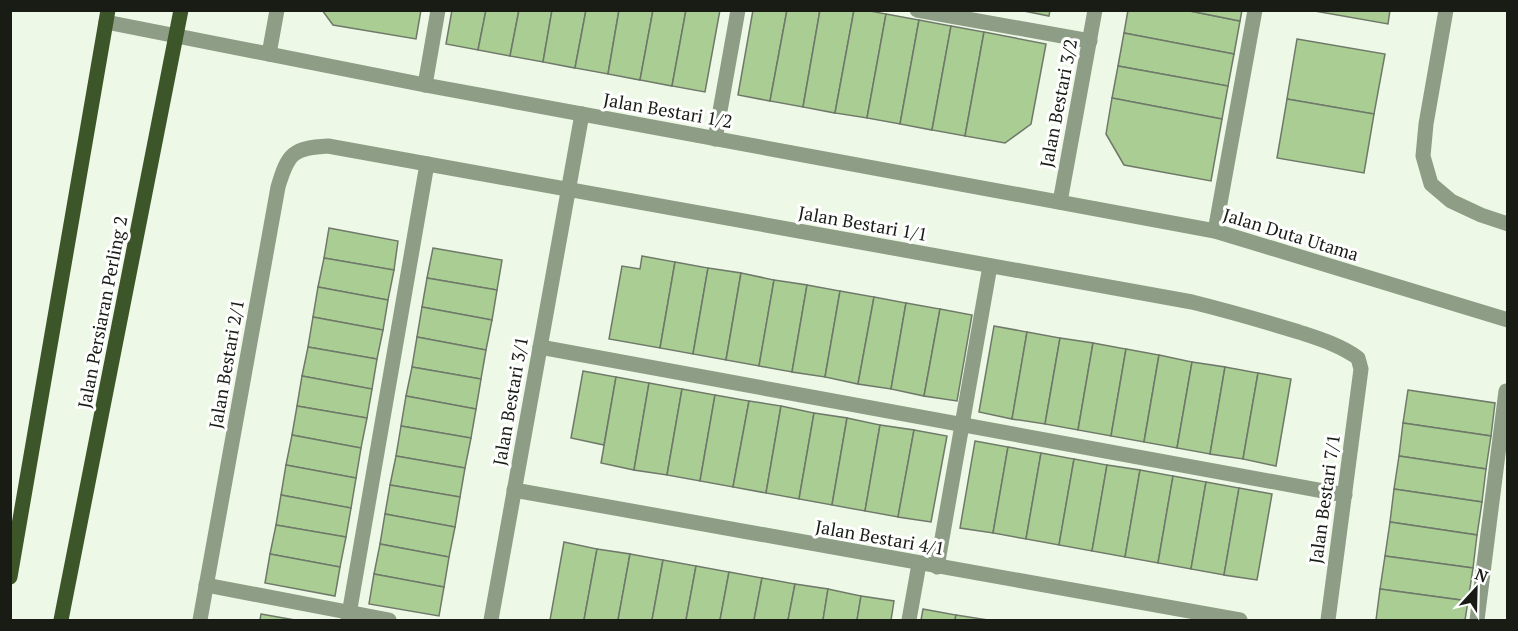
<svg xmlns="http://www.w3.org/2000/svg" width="1518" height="631" viewBox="0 0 1518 631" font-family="'PT Serif',serif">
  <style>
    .building { fill: #aacd94; stroke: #6f7969; stroke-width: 1.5 }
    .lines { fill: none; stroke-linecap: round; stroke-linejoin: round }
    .minor { stroke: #8e9d85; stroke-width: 15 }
    .major { stroke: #3c562a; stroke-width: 15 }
    .labels { text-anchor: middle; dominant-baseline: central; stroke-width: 6; stroke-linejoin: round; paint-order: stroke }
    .street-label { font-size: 18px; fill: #181c15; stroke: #fff }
  </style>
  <rect width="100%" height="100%" fill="#edf8e6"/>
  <!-- building -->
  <g class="building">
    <path d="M322,10H421L416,39L333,25Z"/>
    <path d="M452,10H486L478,50L446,44Z"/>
    <path d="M486,10H519L510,56L478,50Z"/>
    <path d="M519,10H552L543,62L510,56Z"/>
    <path d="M552,10H586L575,68L543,62Z"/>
    <path d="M586,10H619L608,74L575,68Z"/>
    <path d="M619,10H653L640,80L608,74Z"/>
    <path d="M653,10H686L672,86L640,80Z"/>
    <path d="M686,10H720L705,92L672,86Z"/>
    <path d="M753,10H787L770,101L738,95Z"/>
    <path d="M787,10H820L803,107L770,101Z"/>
    <path d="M820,10H854L835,113L803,107Z"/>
    <path d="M854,10H865L886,14L867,118L835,113Z"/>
    <path d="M1019,10H1050L1049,16Z"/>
    <path d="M1128,10H1185L1240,21L1234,54L1124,33Z"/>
    <path d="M1185,10H1242L1240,21Z"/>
    <path d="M1309,10H1390L1388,24Z"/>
    <path d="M886,14L919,20L900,124L867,118Z"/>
    <path d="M919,20L951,26L932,130L900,124Z"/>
    <path d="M951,26L984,32L965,136L932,130Z"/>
    <path d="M984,32L1046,44L1031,124L1005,143L965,136Z"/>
    <path d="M1124,33L1234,54L1228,86L1118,66Z"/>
    <path d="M1297,39L1385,54L1374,114L1287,99Z"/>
    <path d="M1118,66L1228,86L1222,119L1112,98Z"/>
    <path d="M1112,98L1222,119L1211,181L1124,165L1106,134Z"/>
    <path d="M1287,99L1374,114L1364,173L1277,158Z"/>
    <path d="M329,228L398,241L394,270L324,258Z"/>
    <path d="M433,248L502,260L497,290L427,278Z"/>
    <path d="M642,256L675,262L660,348L609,339L622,266L640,269Z"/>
    <path d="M324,258L394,270L388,300L318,287Z"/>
    <path d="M675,262L708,268L693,354L660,348Z"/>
    <path d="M708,268L741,273L726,360L693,354Z"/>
    <path d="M741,273L774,280L759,366L726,360Z"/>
    <path d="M427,278L497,290L492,320L422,307Z"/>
    <path d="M774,280L807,285L792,372L759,366Z"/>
    <path d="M807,285L840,291L825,377L792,372Z"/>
    <path d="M318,287L388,300L383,330L313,317Z"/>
    <path d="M840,291L874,297L858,384L825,377Z"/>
    <path d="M874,297L906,303L891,389L858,384Z"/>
    <path d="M906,303L940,309L924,396L891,389Z"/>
    <path d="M422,307L492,320L486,350L417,337Z"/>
    <path d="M940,309L972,315L957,401L924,396Z"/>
    <path d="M313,317L383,330L377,359L308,347Z"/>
    <path d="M994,326L1027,332L1012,419L979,412Z"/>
    <path d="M1027,332L1060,338L1045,424L1012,419Z"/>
    <path d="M417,337L486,350L481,379L412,367Z"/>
    <path d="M1060,338L1093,343L1078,430L1045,424Z"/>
    <path d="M1093,343L1126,349L1111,436L1078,430Z"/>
    <path d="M308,347L377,359L372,389L302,376Z"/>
    <path d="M1126,349L1159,355L1144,442L1111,436Z"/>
    <path d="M1159,355L1192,362L1177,448L1144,442Z"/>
    <path d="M1192,362L1225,367L1210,454L1177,448Z"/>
    <path d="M412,367L481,379L476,409L406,396Z"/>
    <path d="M1225,367L1258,373L1243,459L1210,454Z"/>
    <path d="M583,371L616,377L604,445L571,438Z"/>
    <path d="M1258,373L1291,379L1276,466L1243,459Z"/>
    <path d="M302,376L372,389L367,418L297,406Z"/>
    <path d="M616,377L649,383L634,470L601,463Z"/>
    <path d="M649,383L682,389L667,475L634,470Z"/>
    <path d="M682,389L715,395L700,481L667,475Z"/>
    <path d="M1408,390L1495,403L1491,436L1403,423Z"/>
    <path d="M715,395L749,401L733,487L700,481Z"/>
    <path d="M406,396L476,409L471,438L401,426Z"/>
    <path d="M749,401L781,406L766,493L733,487Z"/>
    <path d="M297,406L367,418L361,448L292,435Z"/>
    <path d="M781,406L814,413L799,499L766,493Z"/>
    <path d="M814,413L847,418L832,505L799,499Z"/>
    <path d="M847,418L880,425L865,511L832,505Z"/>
    <path d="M1403,423L1491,436L1486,469L1399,456Z"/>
    <path d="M880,425L914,430L898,517L865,511Z"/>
    <path d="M401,426L471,438L465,468L396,456Z"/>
    <path d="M914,430L947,436L931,522L898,517Z"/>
    <path d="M292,435L361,448L356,478L286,465Z"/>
    <path d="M975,441L1008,447L993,533L960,528Z"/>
    <path d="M1008,447L1041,453L1026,539L993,533Z"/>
    <path d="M1041,453L1074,459L1059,545L1026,539Z"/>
    <path d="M396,456L465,468L460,497L390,485Z"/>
    <path d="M1399,456L1486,469L1482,502L1394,489Z"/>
    <path d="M1074,459L1107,465L1092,551L1059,545Z"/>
    <path d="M286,465L356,478L351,508L281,495Z"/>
    <path d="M1107,465L1140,470L1125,557L1092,551Z"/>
    <path d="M1140,470L1173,476L1158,563L1125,557Z"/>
    <path d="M1173,476L1206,482L1191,569L1158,563Z"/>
    <path d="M1206,482L1239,488L1224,575L1191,569Z"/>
    <path d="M390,485L460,497L455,527L385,514Z"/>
    <path d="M1239,488L1272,494L1257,580L1224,575Z"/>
    <path d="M1394,489L1482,502L1477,535L1390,522Z"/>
    <path d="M281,495L351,508L346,537L276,525Z"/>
    <path d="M385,514L455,527L449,557L380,544Z"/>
    <path d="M1390,522L1477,535L1473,568L1385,556Z"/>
    <path d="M276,525L346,537L340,567L270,554Z"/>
    <path d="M564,542L597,549L584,620H550Z"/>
    <path d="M380,544L449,557L444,587L374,574Z"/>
    <path d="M597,549L630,554L618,620H584Z"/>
    <path d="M270,554L340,567L335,596L265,583Z"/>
    <path d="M630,554L663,560L652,620H618Z"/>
    <path d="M1385,556L1473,568L1468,601L1380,589Z"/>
    <path d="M663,560L696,566L686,620H652Z"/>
    <path d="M696,566L729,572L720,620H686Z"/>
    <path d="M729,572L762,578L754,620H720Z"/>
    <path d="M374,574L444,587L439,616L369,604Z"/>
    <path d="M762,578L795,584L788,620H754Z"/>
    <path d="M795,584L828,589L823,620H788Z"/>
    <path d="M828,589L861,596L857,620H823Z"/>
    <path d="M1380,589L1468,601L1465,620H1376Z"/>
    <path d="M861,596L894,601L891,620H857Z"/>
    <path d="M923,609L956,615L955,620H921Z"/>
    <path d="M261,614L295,620H260Z"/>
    <path d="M956,615L988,620H955Z"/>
  </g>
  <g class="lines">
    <!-- minor -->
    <g class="minor">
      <path d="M917,10L1090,41"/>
      <path d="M1446,10L1426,124L1423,156L1431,184L1451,201L1481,215L1508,224"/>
      <path d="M106,22L425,85L1215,231L1508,320"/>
      <path d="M269,54L277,10"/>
      <path d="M425,85L438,10"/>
      <path d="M715,139L738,10"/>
      <path d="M1060,202L1095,10"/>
      <path d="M1215,231L1255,10"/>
      <path d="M540,347L1345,495"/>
      <path d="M514,490L1240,620"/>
      <path d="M937,567L990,266"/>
      <path d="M206,585L389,620"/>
      <path d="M200,620L278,187C288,153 293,148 328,146L1192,302C1228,311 1263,321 1299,332C1320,339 1340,345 1358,358L1361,369L1328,620"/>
      <path d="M348,620L427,164"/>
      <path d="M491,620L582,114"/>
      <path d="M909,620L919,564"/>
      <path d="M1477,620L1506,391"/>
    </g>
    <!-- major -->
    <g class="major">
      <path d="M10,577L108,10"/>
      <path d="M61,620L181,10"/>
    </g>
  </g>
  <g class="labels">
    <!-- street labels -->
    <g class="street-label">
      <text transform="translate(1058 103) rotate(-79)">Jalan Bestari 3/2</text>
      <text transform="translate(668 110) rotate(10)">Jalan Bestari 1/2</text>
      <text transform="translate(863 223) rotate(10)">Jalan Bestari 1/1</text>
      <text transform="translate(1291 234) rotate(17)">Jalan Duta Utama</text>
      <text transform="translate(102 312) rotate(-79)">Jalan Persiaran Perling 2</text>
      <text transform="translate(226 364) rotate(-80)">Jalan Bestari 2/1</text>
      <text transform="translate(510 401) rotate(-80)">Jalan Bestari 3/1</text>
      <text transform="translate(1324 499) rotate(-82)">Jalan Bestari 7/1</text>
      <text transform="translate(880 537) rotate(10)">Jalan Bestari 4/1</text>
    </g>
  </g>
  <!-- border -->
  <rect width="1518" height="631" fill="none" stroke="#181c15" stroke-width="24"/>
  <!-- north arrow -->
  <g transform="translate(1476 589) rotate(22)" stroke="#ffffff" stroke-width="4.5" paint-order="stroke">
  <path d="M0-4.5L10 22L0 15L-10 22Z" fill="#181c15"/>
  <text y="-9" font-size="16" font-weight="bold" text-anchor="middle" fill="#181c15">N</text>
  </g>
</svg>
